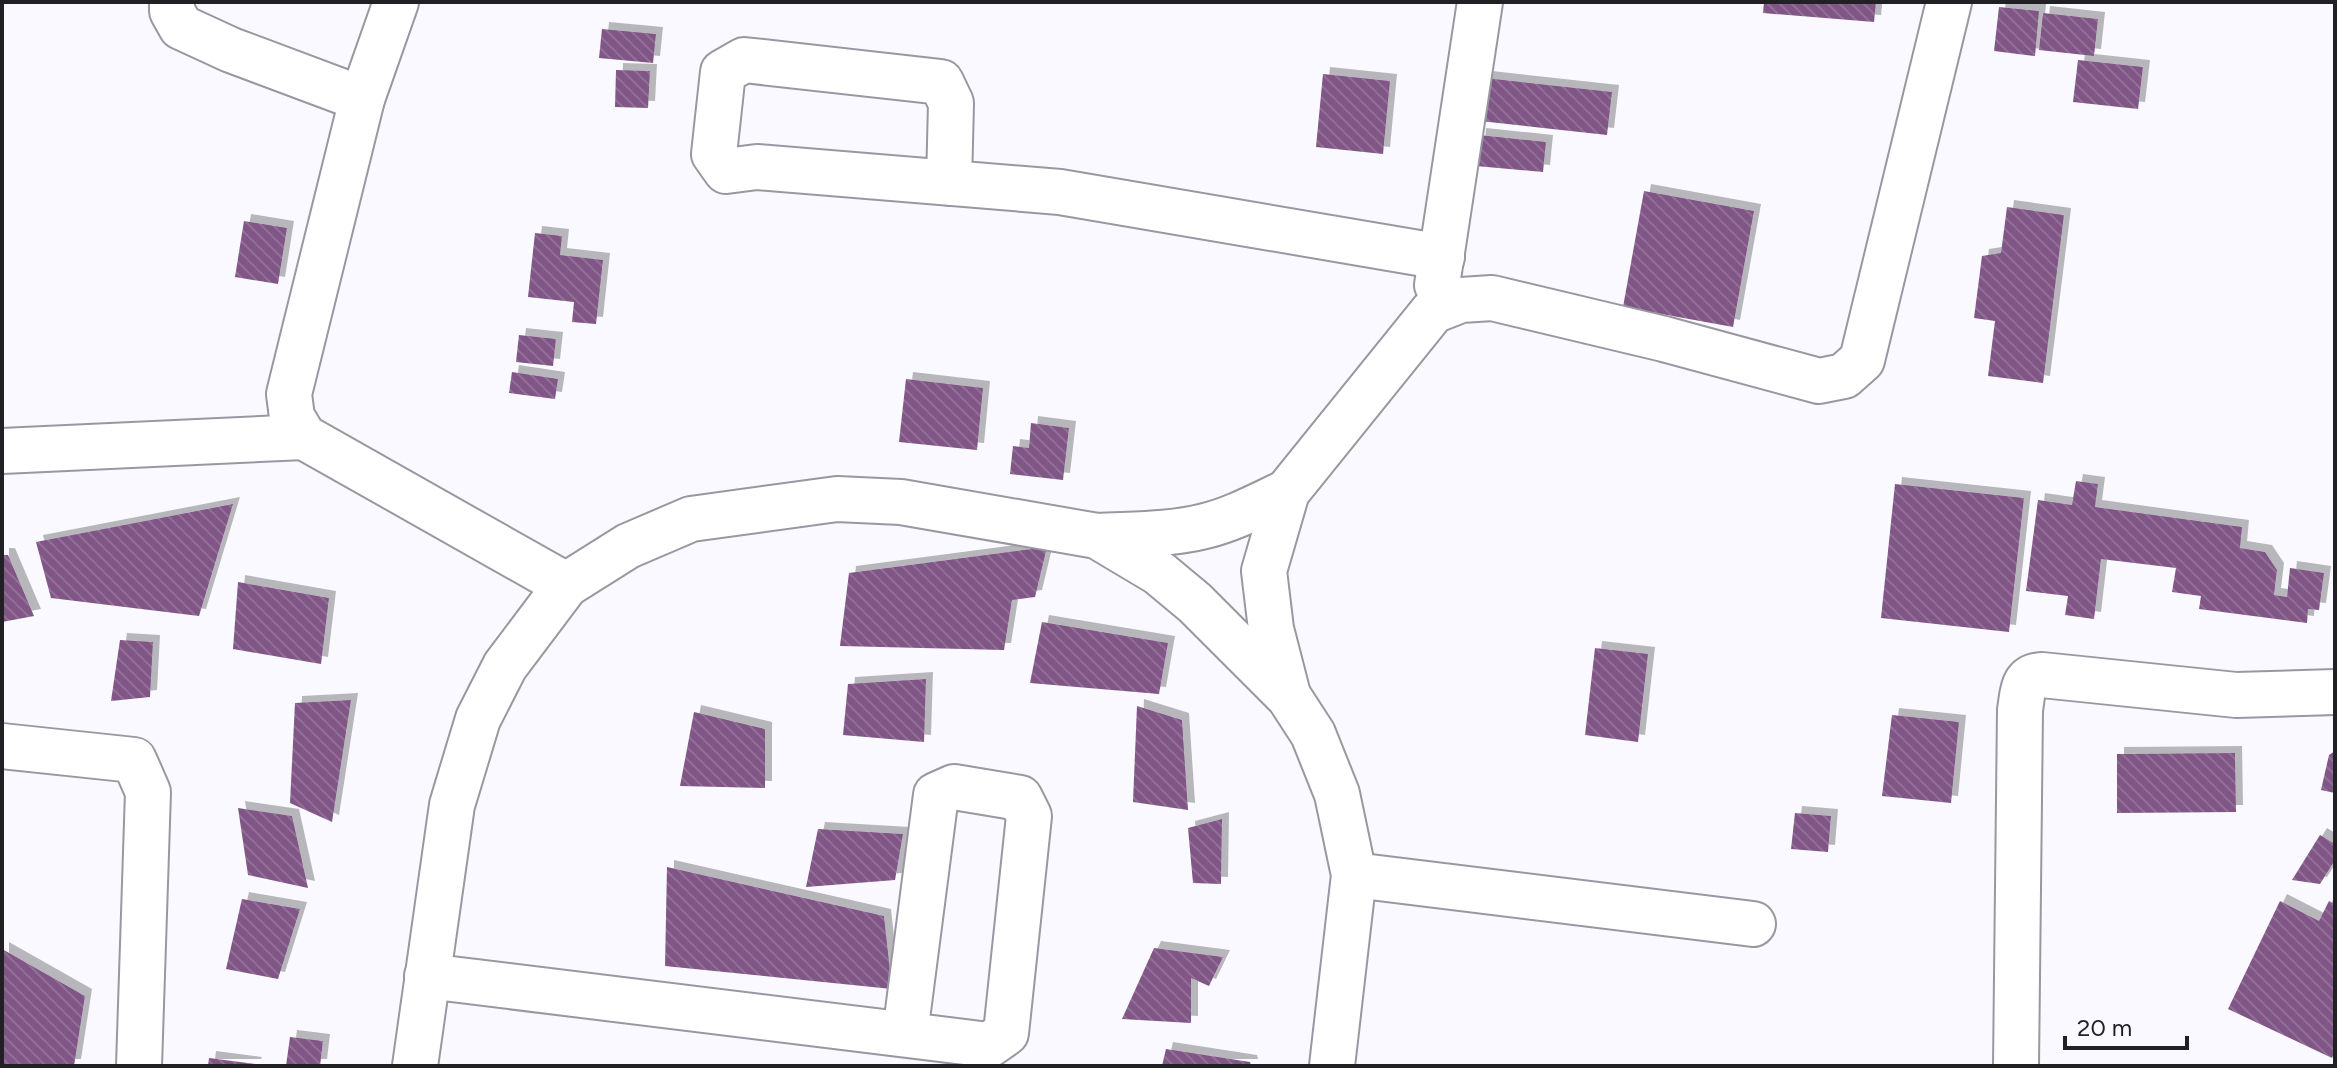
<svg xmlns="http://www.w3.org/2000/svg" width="2337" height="1068" viewBox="0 0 2337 1068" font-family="Figtree,sans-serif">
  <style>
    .building { fill: url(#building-back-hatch); filter: url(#shadow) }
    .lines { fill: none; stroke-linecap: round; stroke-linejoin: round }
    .minor-casing { stroke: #9998a1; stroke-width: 48 }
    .minor { stroke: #fff; stroke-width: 44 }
  </style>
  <defs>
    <pattern id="building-back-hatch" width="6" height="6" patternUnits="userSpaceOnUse" patternTransform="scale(2)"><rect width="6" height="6" fill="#815687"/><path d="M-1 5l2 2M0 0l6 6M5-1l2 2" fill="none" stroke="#907095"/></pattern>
    <filter id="shadow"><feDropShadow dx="7" dy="-7" stdDeviation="0" flood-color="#0004"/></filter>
  </defs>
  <rect width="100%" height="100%" fill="#f9f9ff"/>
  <!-- building -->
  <g class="building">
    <path d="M1764,2H1876L1874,22L1763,13Z"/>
    <path d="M1999,7L2039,11L2035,56L1994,51Z"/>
    <path d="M2043,13L2098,19L2094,56L2039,50Z"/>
    <path d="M602,29L656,34L653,63L599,58Z"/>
    <path d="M2078,60L2143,67L2138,109L2073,102Z"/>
    <path d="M616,70L650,71L648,108L615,107Z"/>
    <path d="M1323,74L1390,81L1383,154L1316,147Z"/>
    <path d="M1485,78L1612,92L1607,135L1480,121Z"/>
    <path d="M1479,135L1546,142L1543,172L1476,166Z"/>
    <path d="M1644,191L1754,211L1733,327L1623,307Z"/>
    <path d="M2007,207L2064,215L2043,383L1988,376L1995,321L1974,318L1982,256L2001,253Z"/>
    <path d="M244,221L287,228L278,284L235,277Z"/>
    <path d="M535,233L562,236L560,255L603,260L596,324L572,322L574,302L528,297Z"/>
    <path d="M519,335L556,339L553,366L516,362Z"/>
    <path d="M512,372L558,379L555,399L509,393Z"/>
    <path d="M906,379L983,388L977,450L899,442Z"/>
    <path d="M1031,423L1069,428L1063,480L1010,474L1013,446L1029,448Z"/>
    <path d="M2076,481L2098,484L2095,507L2242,527L2240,548L2265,552L2277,570L2274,595L2287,597L2290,568L2324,573L2319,610L2308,609L2307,623L2199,609L2201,596L2172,592L2176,568L2101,559L2094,619L2065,615L2068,596L2026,591L2038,500L2072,505Z"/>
    <path d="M1895,484L2024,498L2009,632L1881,618Z"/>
    <path d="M233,504L199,616L51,598L36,542Z"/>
    <path d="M1047,547L1035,597L1012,600L1004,650L840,646L849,573Z"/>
    <path d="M2,555H8L34,616L2,622Z"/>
    <path d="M238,582L329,598L321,664L233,649Z"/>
    <path d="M1042,622L1168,643L1159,694L1030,683Z"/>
    <path d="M120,640L153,642L150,697L111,701Z"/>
    <path d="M1595,648L1648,654L1638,742L1585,735Z"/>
    <path d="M926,679L924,742L843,735L848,684Z"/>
    <path d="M351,700L332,822L290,803L295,703Z"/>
    <path d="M1137,706L1182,720L1188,810L1133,802Z"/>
    <path d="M694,712L765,729V788L680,786Z"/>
    <path d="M1892,715L1959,722L1951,803L1882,796Z"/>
    <path d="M2335,751V793L2321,790L2329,755Z"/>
    <path d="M2235,753L2236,812L2117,813V754Z"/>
    <path d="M238,808L292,816L308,888L248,875Z"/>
    <path d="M1795,813L1831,816L1828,852L1791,849Z"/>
    <path d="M1222,819L1221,884L1193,883L1188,828Z"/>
    <path d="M818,829L903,834L895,880L806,887Z"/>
    <path d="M2320,835L2335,844V860L2320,884L2292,880Z"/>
    <path d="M667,867L884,916L892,989L665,966Z"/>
    <path d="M242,899L300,909L278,979L226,969Z"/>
    <path d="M2280,901L2319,921L2329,901L2335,904V1051L2332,1058L2228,1009Z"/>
    <path d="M1154,948L1223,957L1209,986L1191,978V1023L1122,1019Z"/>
    <path d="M2,949L85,996L74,1066H2Z"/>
    <path d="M290,1037L323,1041L320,1066H286Z"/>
    <path d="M1166,1049L1250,1062L1251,1066H1162Z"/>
    <path d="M209,1058L255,1064L254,1066H208Z"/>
  </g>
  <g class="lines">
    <!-- minor casing -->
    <g class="minor-casing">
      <g id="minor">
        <path d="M172,2V11L181,27L231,50L362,99"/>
        <path d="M396,2L362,99L289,394L292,417L304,437L566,585"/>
        <path d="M949,183L951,103L941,82L744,60L723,72L714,154L726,171L757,167L1060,192L1442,257"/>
        <path d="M1437,285L1480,2"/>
        <path d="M2,451L304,437"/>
        <path d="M1097,536C1133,534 1170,535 1205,526C1234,519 1261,504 1287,492"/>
        <path d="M1287,691L1271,629L1264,571L1287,492L1433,311L1461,300L1492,298L1664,339L1819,381L1844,376L1862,360L1949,2"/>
        <path d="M2,746L134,760L148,792L139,1066"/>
        <path d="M1354,875L1753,924"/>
        <path d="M427,976L989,1045L1006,1033L1029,816L1020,798L954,787L936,795L905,1034"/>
        <path d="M415,1066L452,805L478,719L505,666L566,585L628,546L691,519L837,499L901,502L1097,536L1159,573L1195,603L1289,697L1313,734L1337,794L1354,875L1332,1066"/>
        <path d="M2016,1066L2020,710C2023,693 2021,676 2042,675L2236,695L2335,692"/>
      </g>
    </g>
    <!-- minor -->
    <use href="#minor" class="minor"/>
  </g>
  <!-- border -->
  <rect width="2337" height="1068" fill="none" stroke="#212125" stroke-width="8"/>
  <!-- scale -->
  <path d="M2065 1036v12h122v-12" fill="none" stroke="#212125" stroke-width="4"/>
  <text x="2077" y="1036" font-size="24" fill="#212125" stroke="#f9f9ff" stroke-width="6" paint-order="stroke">20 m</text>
</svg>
